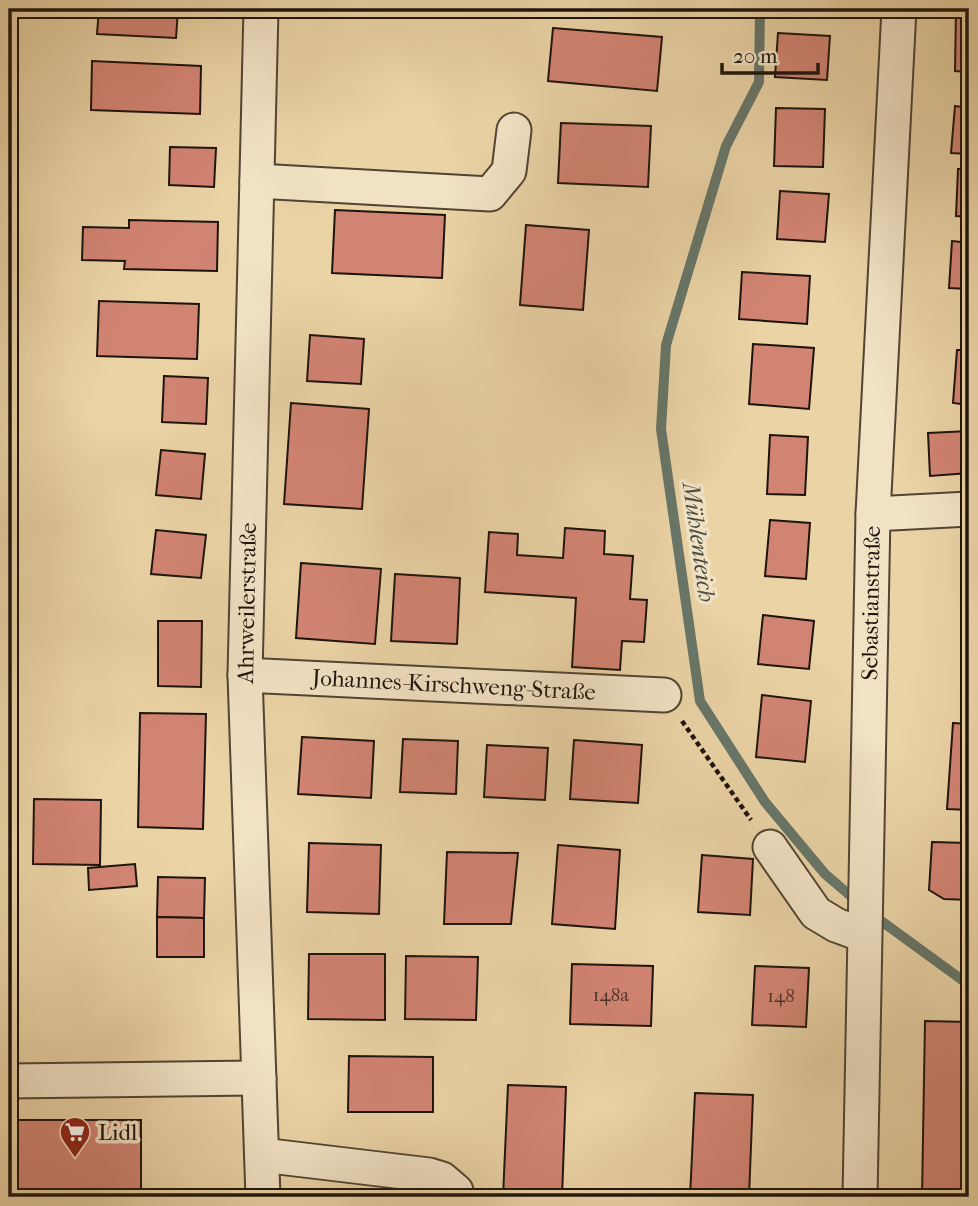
<svg xmlns="http://www.w3.org/2000/svg" width="978" height="1206" viewBox="0 0 978 1206" font-family="'IM FELL French Canon',serif">
  <style>
    .lines { fill: none; stroke-linecap: round; stroke-linejoin: round }
    .stream { stroke: #677669; stroke-width: 10 }
    .building { fill: #d28473; stroke: #1e140e; stroke-width: 2 }
    .minor-casing { stroke: #514434; stroke-width: 37 }
    .path { stroke: #1e140e; stroke-width: 4.5; stroke-dasharray: 5 3.5; stroke-linecap: butt }
    .minor { stroke: #f1e2c4; stroke-width: 33 }
    .labels { text-anchor: middle; dominant-baseline: central; stroke-width: 7; stroke-linejoin: round; paint-order: stroke }
    .number-label { font-size: 19px; fill: #4b3027 }
    .street-label { font-size: 23px; fill: #1e140e; stroke: #f1e2c4 }
    .poi-label { font-size: 23px; fill: #1e140e; stroke: #f1e2c4; text-anchor: start }
    .water-label { font-size: 24px; font-style: italic; fill: #494d43; stroke: #f1e2c4 }
  </style>
  <rect width="100%" height="100%" fill="#ead3a5"/>
  <filter id="stains"><feTurbulence type="fractalNoise" baseFrequency=".00286" numOctaves="4"/><feColorMatrix values="0 0 0 0 .2 0 0 0 0 .09 0 0 0 0 .02 0 0 0 .5 -.17"/></filter>
  <radialGradient id="worn" r=".72"><stop offset=".6" stop-color="#630" stop-opacity="0"/><stop offset="1" stop-color="#630" stop-opacity=".3"/></radialGradient>
  <g class="lines">
    <!-- stream -->
    <g class="stream">
      <path d="M760,9L759,82L726,146L666,345L661,429L700,701L765,802L825,874L859,903"/>
      <path d="M873,915L969,985"/>
    </g>
  </g>
  <!-- building -->
  <g class="building">
    <path d="M99,9H178L176,38L97,34Z"/>
    <path d="M956,9H969V72L955,71Z"/>
    <path d="M553,28L662,37L657,91L548,81Z"/>
    <path d="M778,33L830,36L827,80L775,77Z"/>
    <path d="M92,61L201,66L200,114L91,110Z"/>
    <path d="M955,106L969,108V154L951,153Z"/>
    <path d="M776,108L825,109L823,167L774,166Z"/>
    <path d="M561,123L651,126L648,187L558,183Z"/>
    <path d="M170,147L216,148L214,187L169,185Z"/>
    <path d="M958,169H969V217L956,216Z"/>
    <path d="M780,191L829,194L825,242L777,239Z"/>
    <path d="M335,210L445,215L442,278L332,273Z"/>
    <path d="M129,220L218,222L217,271L124,269L125,261L82,260L83,227L129,228Z"/>
    <path d="M526,225L589,230L583,310L520,305Z"/>
    <path d="M952,241L969,243V289L949,288Z"/>
    <path d="M742,272L810,276L807,324L739,319Z"/>
    <path d="M99,301L199,304L197,359L97,356Z"/>
    <path d="M310,335L364,339L361,384L307,381Z"/>
    <path d="M753,344L814,348L809,409L749,404Z"/>
    <path d="M957,350H969V405L953,403Z"/>
    <path d="M164,376L208,378L206,424L162,422Z"/>
    <path d="M291,403L369,409L362,509L284,504Z"/>
    <path d="M969,431V473L930,476L928,433Z"/>
    <path d="M770,435L808,437L805,495L767,494Z"/>
    <path d="M161,450L205,454L201,499L156,495Z"/>
    <path d="M770,520L810,523L806,579L765,576Z"/>
    <path d="M565,528L605,531L604,554L633,556L630,599L647,600L644,642L622,641L620,670L572,667L576,598L485,592L489,532L518,534L517,555L563,558Z"/>
    <path d="M156,530L206,535L201,578L151,574Z"/>
    <path d="M301,563L381,569L375,644L296,638Z"/>
    <path d="M395,574L460,578L457,644L391,641Z"/>
    <path d="M763,615L814,621L809,669L758,664Z"/>
    <path d="M158,621H202L201,687L158,686Z"/>
    <path d="M762,695L811,701L805,762L756,757Z"/>
    <path d="M140,713L206,714L203,829L138,827Z"/>
    <path d="M953,723L969,724V810L947,809Z"/>
    <path d="M302,737L374,741L371,798L298,794Z"/>
    <path d="M403,739L458,741L456,794L400,792Z"/>
    <path d="M574,740L642,745L638,803L570,799Z"/>
    <path d="M487,745L548,748L545,800L484,797Z"/>
    <path d="M34,799L101,800L100,865L33,864Z"/>
    <path d="M932,842L969,843V900L944,899L929,890Z"/>
    <path d="M309,843L381,845L379,914L307,912Z"/>
    <path d="M558,845L620,850L615,929L552,924Z"/>
    <path d="M447,852L518,853L511,924H444Z"/>
    <path d="M702,855L753,859L750,915L698,912Z"/>
    <path d="M135,864L137,886L89,890L88,868Z"/>
    <path d="M158,877L205,878L204,918L157,917Z"/>
    <path d="M157,917L204,918V957H157Z"/>
    <path d="M309,954H385V1020L308,1019Z"/>
    <path d="M406,956L478,957L476,1020L405,1019Z"/>
    <path d="M572,964L653,966L651,1026L570,1024Z"/>
    <path d="M755,966L809,968L806,1027L752,1025Z"/>
    <path d="M925,1021L969,1022V1197H922Z"/>
    <path d="M349,1056L433,1057V1112H348Z"/>
    <path d="M508,1085L566,1087L562,1197H503Z"/>
    <path d="M695,1093L753,1095L749,1197H690Z"/>
    <rect x="9" y="1120" width="132" height="77"/>
  </g>
  <g class="lines">
    <!-- minor casing -->
    <g class="minor-casing">
      <g id="minor">
        <path d="M261,9L245,675L263,1197"/>
        <path d="M257,181L490,194L509,171L514,130"/>
        <path d="M873,514L969,509"/>
        <path d="M245,675L664,695"/>
        <path d="M770,847L816,913L836,925L863,935"/>
        <path d="M9,1081L259,1078"/>
        <path d="M262,1155L429,1175L442,1179L456,1191V1197"/>
        <path d="M860,1197L873,514L899,9"/>
      </g>
    </g>
    <!-- path -->
    <path class="path" d="M682,721L751,820"/>
    <!-- minor -->
    <use href="#minor" class="minor"/>
  </g>
  <!-- icons -->
  <defs>
    <g id="supermarket-pin" transform="scale(1.575)"><path d="M0 17L-7.5 6A9.5 9.5 0 1 1 7.5 6Z" fill="#8f2418" stroke="#f1e2c4"/><path d="M-6-5.5h2.5l.6 2H6L4.5 2H-2.5L-4.4-4H-6ZM-1.5 3.2a1.3 1.3 0 1 0 .1 0ZM3 3.2a1.3 1.3 0 1 0 .1 0Z" fill="#fff"/></g>
  </defs>
  <g fill-rule="evenodd">
    <use href="#supermarket-pin" x="75" y="1132"/>
  </g>
  <g class="labels">
    <!-- number labels -->
    <g class="number-label">
      <text x="611" y="995">148a</text>
      <text x="781" y="996">148</text>
    </g>
    <!-- street labels -->
    <g class="street-label">
      <text transform="translate(247 603) rotate(-89)">Ahrweilerstraße</text>
      <text transform="translate(871 603) rotate(-89)">Sebastianstraße</text>
      <text transform="translate(454 685) rotate(3)">Johannes-Kirschweng-Straße</text>
    </g>
    <!-- poi labels -->
    <g class="poi-label">
      <text x="98" y="1132">Lidl</text>
    </g>
    <!-- water labels -->
    <g class="water-label">
      <text transform="translate(699 542) rotate(82)">Mühlenteich</text>
    </g>
  </g>
  <!-- margin -->
  <rect width="978" height="1206" fill="none" stroke="#ead3a5" stroke-width="35"/>
  <rect x="10" y="10" width="957" height="1185" fill="none" stroke="#1e140e" stroke-width="3.5"/>
  <rect x="18" y="18" width="943" height="1171" fill="none" stroke="#1e140e" stroke-width="2"/>
  <!-- scale -->
  <path d="M722 63v10h96v-10" fill="none" stroke="#1e140e" stroke-width="3.5"/>
  <text x="733" y="63" font-size="21" fill="#1e140e" stroke="#f1e2c4" stroke-width="5" paint-order="stroke">20 m</text>
  <rect width="100%" height="100%" filter="url(#stains)"/>
  <rect width="100%" height="100%" fill="url(#worn)"/>
</svg>
